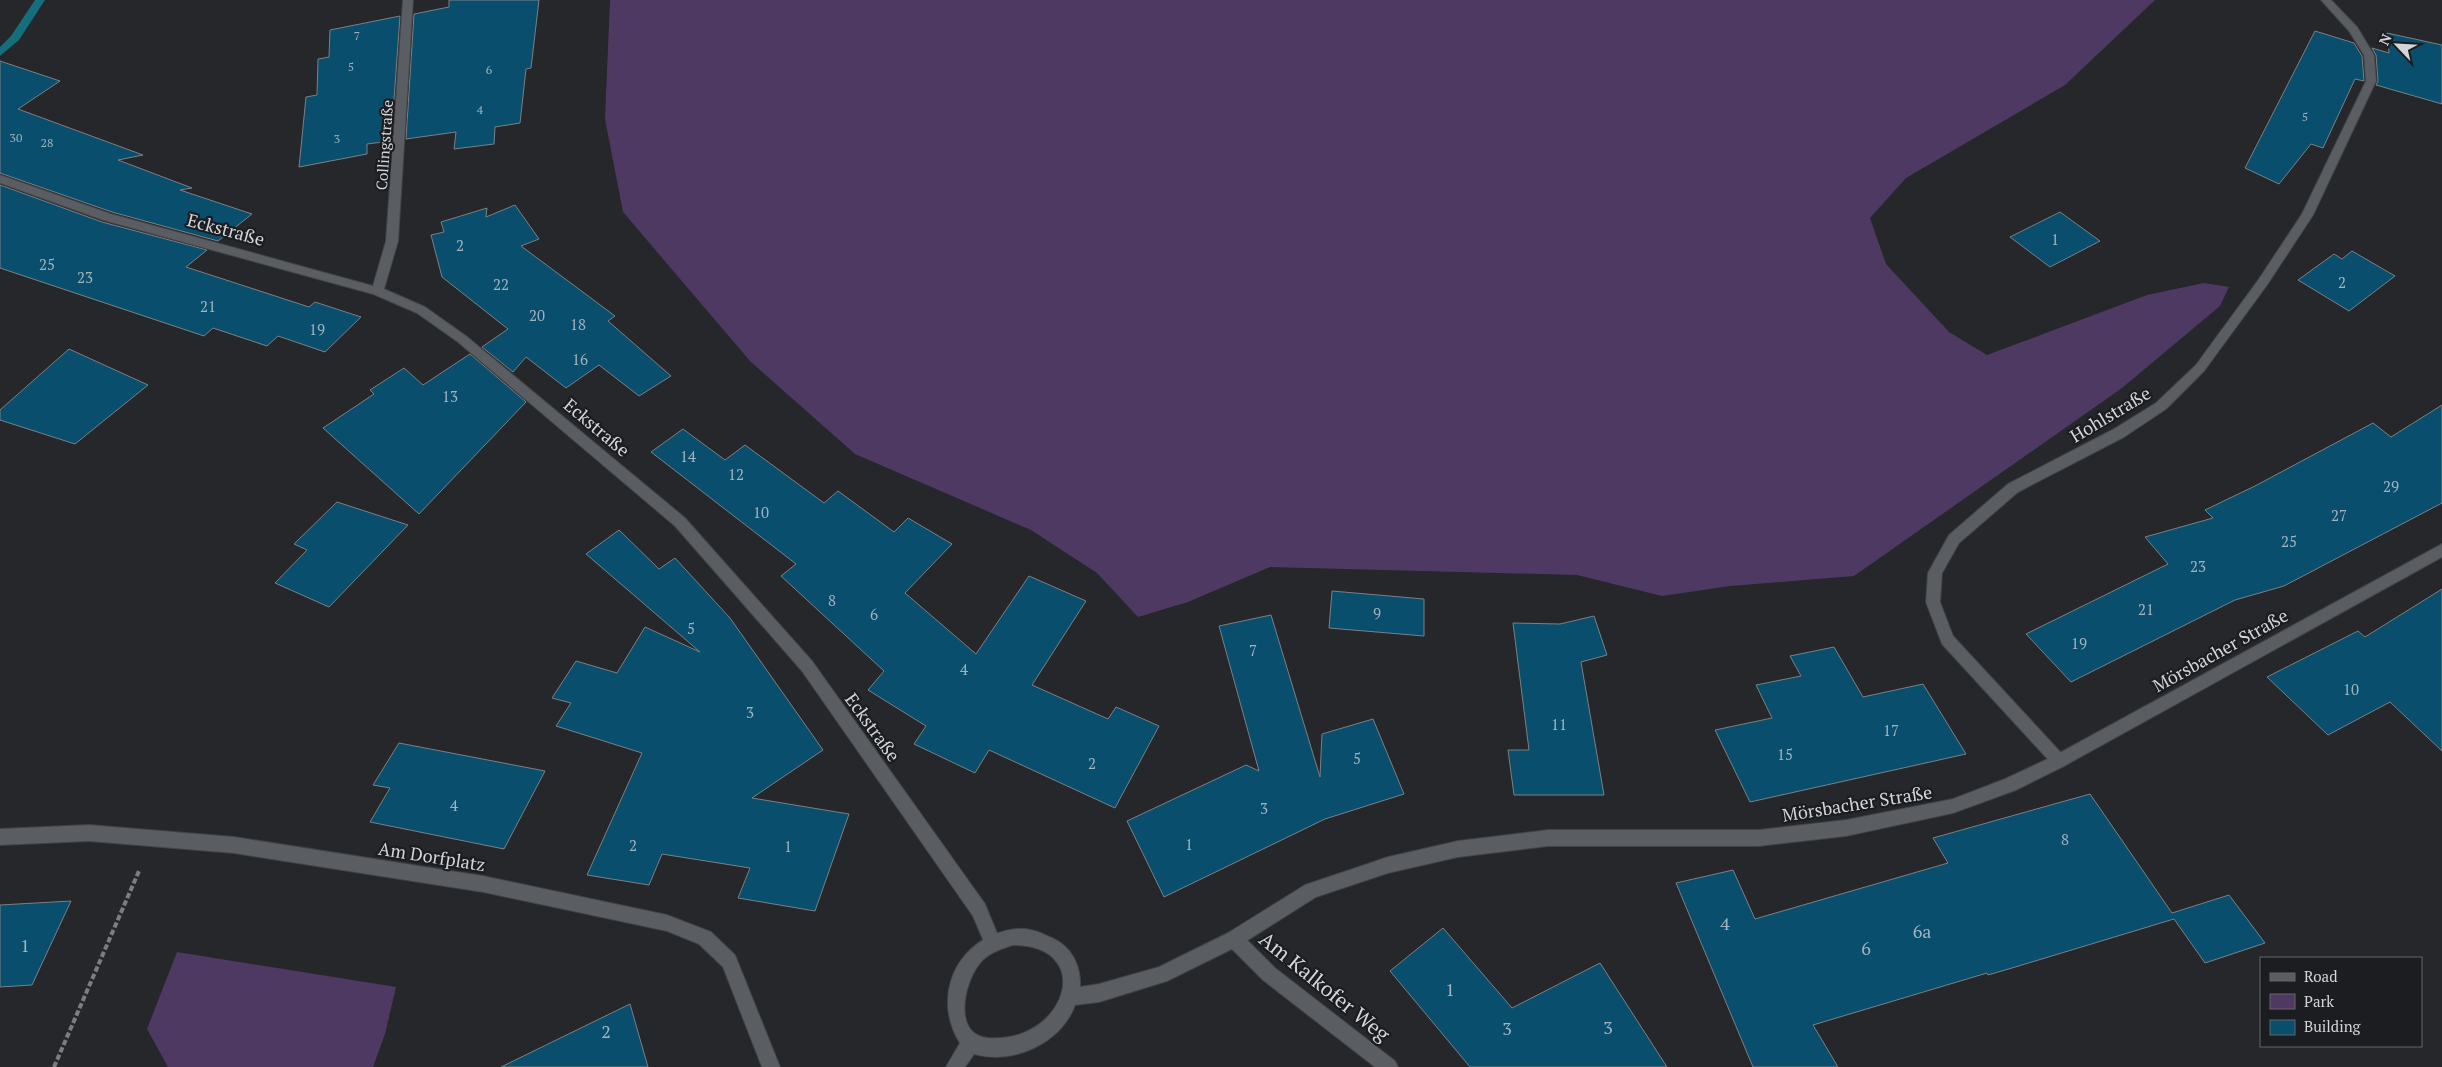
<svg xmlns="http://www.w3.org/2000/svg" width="2442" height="1067" viewBox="0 0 2442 1067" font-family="'PT Serif',serif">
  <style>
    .green { fill: #4e3963 }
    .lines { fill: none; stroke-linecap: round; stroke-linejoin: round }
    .stream { fill: #146e7c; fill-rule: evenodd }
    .building { fill: #094e6d; stroke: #7c8083 }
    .service-casing { stroke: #414346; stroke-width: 2 }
    .minor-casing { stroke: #414346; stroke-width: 2 }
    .tertiary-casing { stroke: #414346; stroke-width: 2 }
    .path { stroke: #7c7d80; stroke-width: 4; stroke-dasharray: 5.5 2.5; stroke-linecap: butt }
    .service { fill: #5a5d61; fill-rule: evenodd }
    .minor { fill: #5a5d61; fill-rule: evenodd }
    .tertiary { fill: #5a5d61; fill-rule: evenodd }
    .labels { text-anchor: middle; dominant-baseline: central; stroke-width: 4.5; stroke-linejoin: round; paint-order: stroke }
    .far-number-label { font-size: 12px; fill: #a1b3bd }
    .far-street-label { font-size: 15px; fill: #d4d5d8; stroke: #1b1d21 }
    .number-label { font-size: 15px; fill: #a1b3bd }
    .street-label { font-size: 18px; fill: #d4d5d8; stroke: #1b1d21 }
    .near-number-label { font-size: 18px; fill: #a1b3bd }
    .near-street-label { font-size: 21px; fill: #d4d5d8; stroke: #1b1d21 }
  </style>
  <rect width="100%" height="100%" fill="#25272a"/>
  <!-- green -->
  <g class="green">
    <path d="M610,0H2155L2065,85L1906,178L1870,218L1886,264L1949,332L1987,355L2147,295L2204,283L2229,287L2220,306L2122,388L1854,576L1730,586L1662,596L1577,575L1270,567L1188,602L1138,617L1097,573L1031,530L855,454L750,361L623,212L605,119Z"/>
    <path d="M177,952L396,987L385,1034L373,1067H168L147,1029Z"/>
  </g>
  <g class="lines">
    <!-- stream -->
    <path class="stream" d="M35,0H45L19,40L0,56V47L11,36Z"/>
  </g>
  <!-- building -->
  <g class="building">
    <path d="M449,0H539L531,68L526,69L520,123L495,127L494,144L454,149L456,132L406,139L414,14L449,7Z"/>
    <path d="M400,16L391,141L367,144V154L299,167L306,97L317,95L318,59L329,57L330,30Z"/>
    <path d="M2315,31L2354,43L2362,56L2364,81L2355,79L2323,148L2311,144L2279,184L2245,168Z"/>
    <path d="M2387,33L2442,45V104L2376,85L2378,81L2376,55L2372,48L2389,53Z"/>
    <path d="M0,61L60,81L18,109L143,155L118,160L192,188L180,190L252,214L218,241L112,212L0,173Z"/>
    <path d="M0,185L102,222L207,250L186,267L309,307L315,302L361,317L325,352L278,336L267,346L213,328L204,336L0,268Z"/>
    <path d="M515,205L539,239L521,246L615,316L608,321L671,376L639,396L599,365L566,388L526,357L513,372L482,347L508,329L442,277L431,235L444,232L441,222L487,208L486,217Z"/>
    <path d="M2060,212L2100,241L2050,267L2010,237Z"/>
    <path d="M2352,251L2395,276L2349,311L2298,280L2334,254L2342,259Z"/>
    <path d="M69,349L148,385L75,444L0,420V410Z"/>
    <path d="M470,354L526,402L419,514L323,428L374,394L370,390L404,368L423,385Z"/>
    <path d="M2442,405V503L2284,586L2235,600L2071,682L2026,634L2168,564L2145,537L2213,518L2205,510L2255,486L2373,423L2391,437Z"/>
    <path d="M683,429L725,460L745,445L824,503L838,491L894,532L908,518L952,544L905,593L976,654L1029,576L1086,601L1032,685L1108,719L1116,707L1159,726L1115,808L989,750L975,773L914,744L926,726L868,690L884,671L781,576L796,564L651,452Z"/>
    <path d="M337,502L408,525L329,607L275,583L307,550L294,544Z"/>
    <path d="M619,530L659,569L675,558L730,618L823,750L752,798L849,814L815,911L738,898L750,868L662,854L649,885L587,875L642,753L556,726L571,703L552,698L576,661L617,673L645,627L700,652L586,554Z"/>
    <path d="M2442,589V751L2390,702L2328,735L2267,677L2358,631L2365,637Z"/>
    <path d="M1332,591L1424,599V636L1329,628Z"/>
    <path d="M1271,615L1320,777L1322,734L1373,719L1404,794L1325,819L1164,897L1127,821L1246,765L1259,771L1219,626Z"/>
    <path d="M1594,616L1607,655L1581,662L1604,795H1514L1508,750H1529L1513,623L1560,624Z"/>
    <path d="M1834,647L1863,697L1923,684L1966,754L1750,802L1715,730L1772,718L1756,685L1801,676L1790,656Z"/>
    <path d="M399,743L545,771L504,849L370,822L390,788L373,785Z"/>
    <path d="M2090,794L2172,913L2229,895L2265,943L2205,963L2174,919L2012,968L1988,975L1987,973L1813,1025L1838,1067H1753L1676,883L1733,870L1755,919L1948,863L1933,838Z"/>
    <path d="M71,901L32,985L0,987V905Z"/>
    <path d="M1443,928L1512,1008L1600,963L1667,1067H1470L1390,971Z"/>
    <path d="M630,1004L648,1067H501Z"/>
  </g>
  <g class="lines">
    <!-- service casing -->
    <g class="service-casing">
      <path id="service" d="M2321,0H2331L2357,27L2374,55L2376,81L2313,215L2267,285L2204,371L2166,409L2124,437L2018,492L1959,543L1942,573L1940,602L1953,636L2064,756L2067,761L2064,766L2059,768L2054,766L1942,644L1926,602L1928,573L1949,535L2008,484L2114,429L2156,403L2196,365L2259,279L2302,214L2366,81L2364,55L2349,31Z"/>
    </g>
    <!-- minor casing -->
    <g class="minor-casing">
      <g id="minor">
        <path d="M403,0H413L398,241L384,289L425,307L466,336L685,518L812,661L985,904L1001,943L999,949L993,951L987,949L973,916L802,671L675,526L458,342L417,313L373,294L103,220L0,183V175L111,214L373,286L386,241Z"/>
        <path d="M89,825L234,837L483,876L667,915L711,932L735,955L780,1067H762L723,967L699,944L667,931L483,892L234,853L89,841L0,845V829Z"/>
        <path d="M1234,931L1240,933L1275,968L1395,1061L1398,1067H1375L1263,980L1228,945L1226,939L1228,933Z"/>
      </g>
    </g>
    <!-- tertiary casing -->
    <g class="tertiary-casing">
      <path id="tertiary" d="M2442,544V557L2064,766L2016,790L1953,813L1846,836L1759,846H1548L1458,857L1388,873L1316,897L1240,945L1167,981L1099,1002L1075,1005C1061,1044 1012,1065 974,1054L965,1067H946L960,1043C935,1004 950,953 993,935C1005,930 1018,927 1031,930C1038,931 1045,935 1052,938C1072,947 1081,966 1080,987L1099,984L1159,967L1228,933L1305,885L1388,857L1458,841L1548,830H1759L1846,820L1953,799L2005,779L2054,756ZM1013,945C1098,946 1065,1044 988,1038C952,1035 964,982 980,963C988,953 1001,949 1013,945Z"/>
    </g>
    <!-- path -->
    <path class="path" d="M54,1067L139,871"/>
    <!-- service -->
    <use href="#service" class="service"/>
    <!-- minor -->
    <use href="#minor" class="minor"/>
    <!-- tertiary -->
    <use href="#tertiary" class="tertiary"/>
  </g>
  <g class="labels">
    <!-- far-number labels -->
    <g class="far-number-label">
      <text x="357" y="35">7</text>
      <text x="351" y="66">5</text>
      <text x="489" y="69">6</text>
      <text x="480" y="109">4</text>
      <text x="2305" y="116">5</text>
      <text x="16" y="137">30</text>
      <text x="337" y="138">3</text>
      <text x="47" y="142">28</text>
    </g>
    <!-- far-street labels -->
    <g class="far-street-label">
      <text transform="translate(384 145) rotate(-86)">Collingstraße</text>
    </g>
    <!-- number labels -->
    <g class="number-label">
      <text x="2055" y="239">1</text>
      <text x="460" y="245">2</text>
      <text x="47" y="264">25</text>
      <text x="85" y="277">23</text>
      <text x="2342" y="282">2</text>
      <text x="501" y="284">22</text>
      <text x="208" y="306">21</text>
      <text x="537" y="315">20</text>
      <text x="578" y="324">18</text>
      <text x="317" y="329">19</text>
      <text x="580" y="359">16</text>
      <text x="450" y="396">13</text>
      <text x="688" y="456">14</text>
      <text x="736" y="474">12</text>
      <text x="2391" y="486">29</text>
      <text x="761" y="512">10</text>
      <text x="2339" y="515">27</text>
      <text x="2289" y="541">25</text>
      <text x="2198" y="566">23</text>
      <text x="832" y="600">8</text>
      <text x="2146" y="609">21</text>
      <text x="1377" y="613">9</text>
      <text x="874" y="614">6</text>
      <text x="691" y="628">5</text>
      <text x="2079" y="643">19</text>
      <text x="1253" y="650">7</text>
      <text x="964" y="669">4</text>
      <text x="2351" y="689">10</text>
      <text x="750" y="712">3</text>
      <text x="1559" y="724">11</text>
      <text x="1891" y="730">17</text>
      <text x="1785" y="754">15</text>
      <text x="1357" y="758">5</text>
      <text x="1092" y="763">2</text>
      <text x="454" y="805">4</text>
      <text x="1264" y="808">3</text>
      <text x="2065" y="839">8</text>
      <text x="1189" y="844">1</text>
      <text x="633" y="845">2</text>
      <text x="788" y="846">1</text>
    </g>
    <!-- street labels -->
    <g class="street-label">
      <text transform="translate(226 229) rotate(15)">Eckstraße</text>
      <text transform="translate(2110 414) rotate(-31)">Hohlstraße</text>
      <text transform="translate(597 427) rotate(40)">Eckstraße</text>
      <text transform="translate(2220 650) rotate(-29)">Mörsbacher Straße</text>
      <text transform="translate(873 727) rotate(54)">Eckstraße</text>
      <text transform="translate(1857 803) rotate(-9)">Mörsbacher Straße</text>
      <text transform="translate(432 856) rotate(9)">Am Dorfplatz</text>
    </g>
    <!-- near-number labels -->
    <g class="near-number-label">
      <text x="1725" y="923">4</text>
      <text x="1922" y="931">6a</text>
      <text x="25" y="945">1</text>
      <text x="1866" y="948">6</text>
      <text x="1450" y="989">1</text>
      <text x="1608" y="1027">3</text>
      <text x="1507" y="1028">3</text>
      <text x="606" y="1031">2</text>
    </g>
    <!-- near-street labels -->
    <g class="near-street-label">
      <text transform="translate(1325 986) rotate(39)">Am Kalkofer Weg</text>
    </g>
  </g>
  <!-- legend -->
  <rect x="2260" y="957" width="162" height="90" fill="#1b1d21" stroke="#65676a"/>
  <rect x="2270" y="973" width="25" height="8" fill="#5a5d61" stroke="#65676a"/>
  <text x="2304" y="982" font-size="15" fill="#d4d5d8">Road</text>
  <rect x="2270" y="994" width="25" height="15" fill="#4e3963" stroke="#65676a"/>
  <text x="2304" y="1007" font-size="15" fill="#d4d5d8">Park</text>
  <rect x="2270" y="1020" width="25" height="15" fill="#094e6d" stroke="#65676a"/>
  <text x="2304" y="1032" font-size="15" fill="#d4d5d8">Building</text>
  <!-- north arrow -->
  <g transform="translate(2397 45) rotate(295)" stroke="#1b1d21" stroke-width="4" paint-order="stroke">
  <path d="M0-4L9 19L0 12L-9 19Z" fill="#d4d5d8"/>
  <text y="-8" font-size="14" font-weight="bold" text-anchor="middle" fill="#d4d5d8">N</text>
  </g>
</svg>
